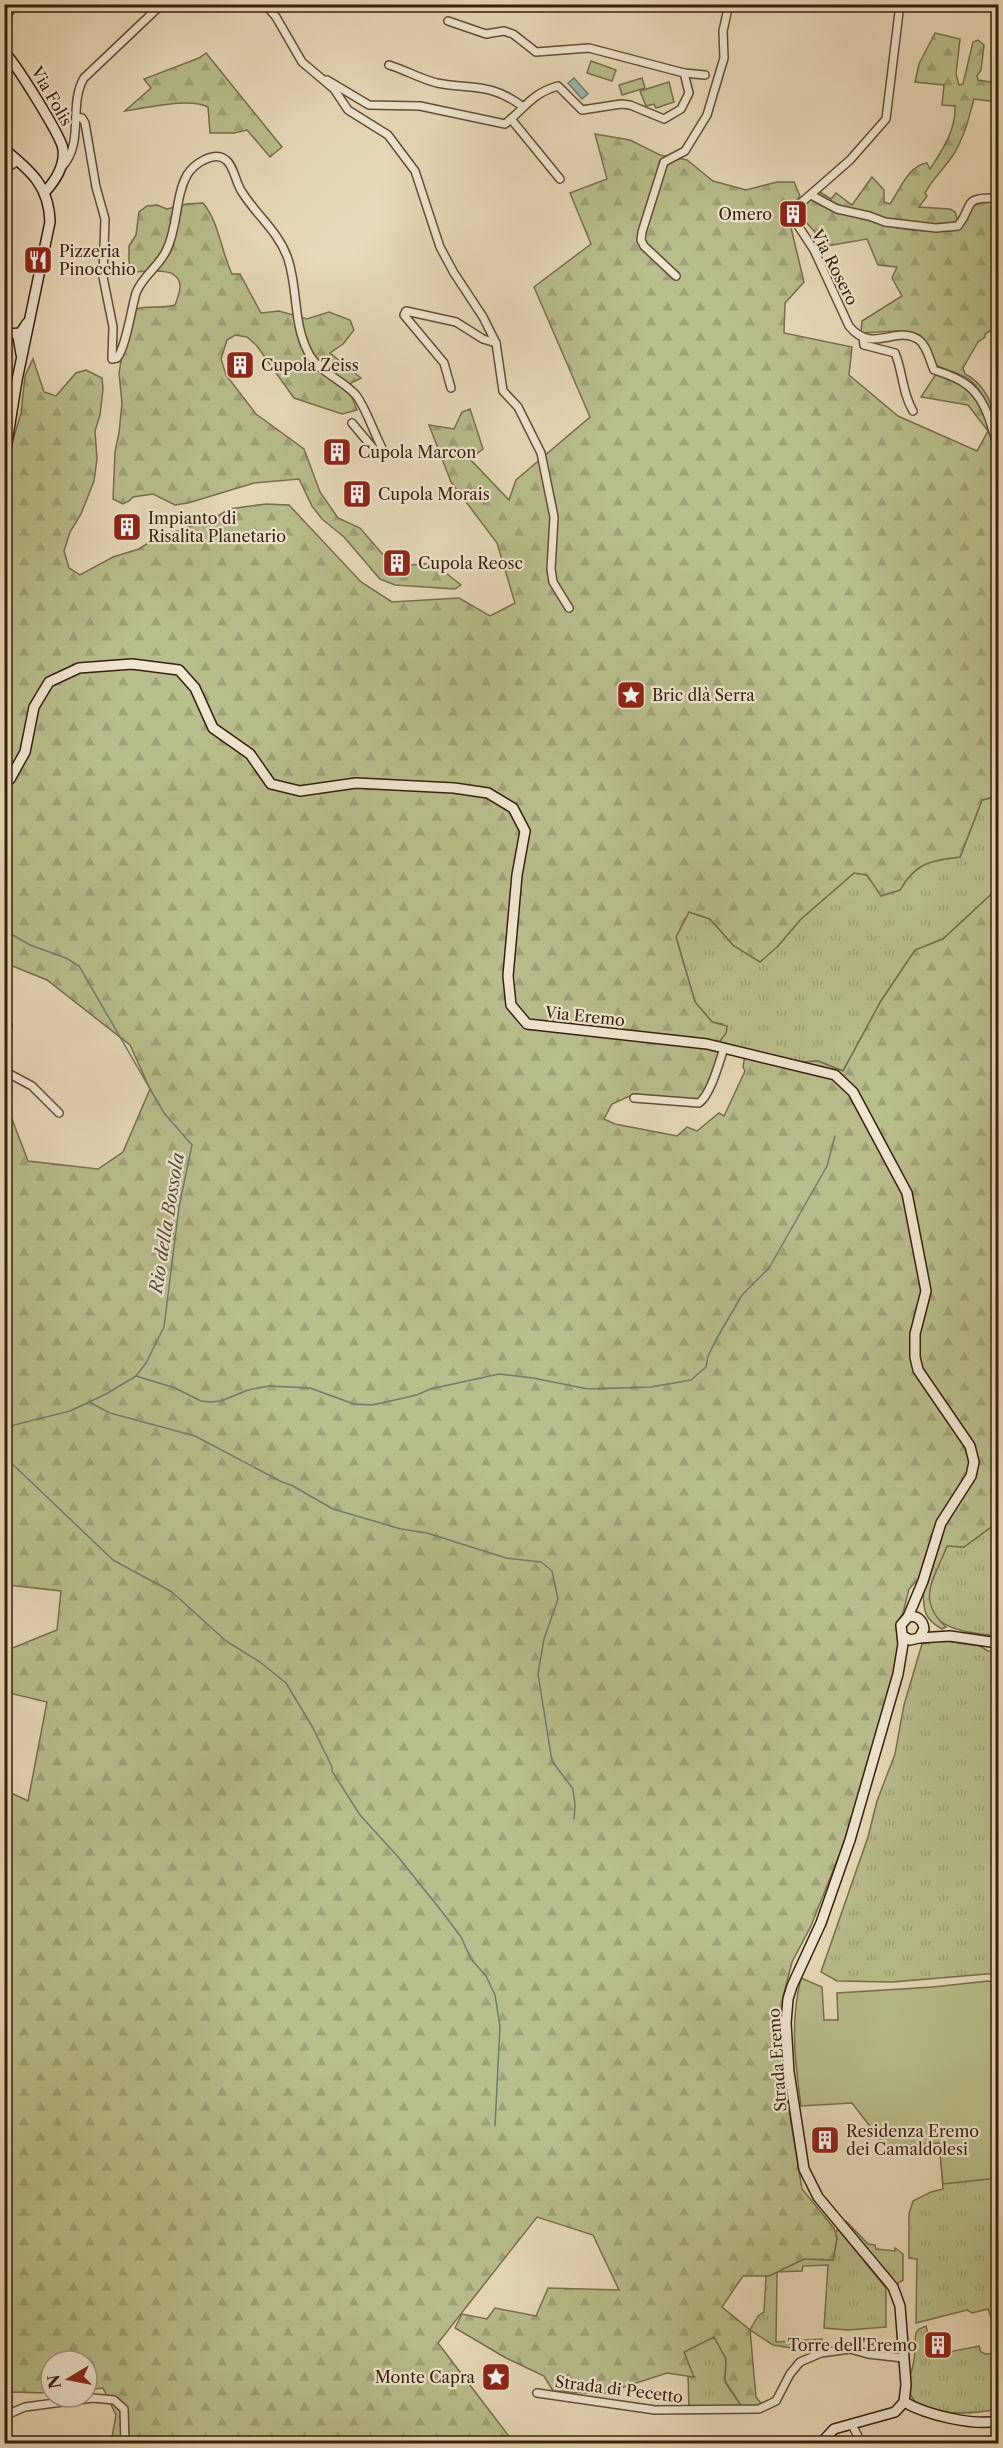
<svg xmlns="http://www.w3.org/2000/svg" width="1003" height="2448" viewBox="0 0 1003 2448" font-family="'Libre Caslon Text',serif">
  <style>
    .grass { fill: url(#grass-tufts); stroke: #786e4c; stroke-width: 1.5 }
    .forest { fill: url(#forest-firs); stroke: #786e4c; stroke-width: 1.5 }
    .green { fill: #b9be8d; stroke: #786e4c; stroke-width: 1.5 }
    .water { fill: #97bab2; stroke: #717c6f; stroke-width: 1.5 }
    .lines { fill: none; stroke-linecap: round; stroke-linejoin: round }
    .stream { stroke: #717c6f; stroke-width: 1.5 }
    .street-casing { stroke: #644d36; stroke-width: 10 }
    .secondary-casing { stroke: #381e0b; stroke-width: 12 }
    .street { stroke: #f0e7d1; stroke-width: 7 }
    .secondary { stroke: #f0e7d1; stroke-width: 9 }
    .labels { text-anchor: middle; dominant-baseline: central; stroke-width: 4.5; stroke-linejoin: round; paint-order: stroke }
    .street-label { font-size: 16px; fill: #381e0b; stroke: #f0e7d1 }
    .poi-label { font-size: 16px; fill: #381e0b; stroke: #f0e7d1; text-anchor: start }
    .water-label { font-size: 18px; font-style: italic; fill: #544d3d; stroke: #f0e7d1 }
  </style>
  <defs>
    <pattern id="grass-tufts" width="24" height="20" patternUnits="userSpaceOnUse" patternTransform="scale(1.5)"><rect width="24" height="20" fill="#b9be8d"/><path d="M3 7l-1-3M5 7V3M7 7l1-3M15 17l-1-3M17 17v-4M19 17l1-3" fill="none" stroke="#a0a378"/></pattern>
    <pattern id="forest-firs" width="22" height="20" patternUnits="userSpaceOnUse" patternTransform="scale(1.5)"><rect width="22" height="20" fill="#b9be8d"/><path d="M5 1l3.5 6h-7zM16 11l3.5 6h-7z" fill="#a0a378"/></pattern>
  </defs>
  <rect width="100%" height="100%" fill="#e8dab8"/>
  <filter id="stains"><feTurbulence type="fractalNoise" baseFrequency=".00333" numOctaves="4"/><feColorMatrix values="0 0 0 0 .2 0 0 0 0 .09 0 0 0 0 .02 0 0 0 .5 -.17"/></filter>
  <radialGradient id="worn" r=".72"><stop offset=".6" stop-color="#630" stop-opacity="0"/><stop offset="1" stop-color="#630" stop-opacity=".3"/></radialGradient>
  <!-- grass -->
  <g class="grass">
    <path d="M998,796V888L943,939L915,950L881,1001L843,1071L818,1061L803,1062L718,1044L723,1024L712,1022L695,1002L676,937L689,912L710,919L734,946L777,947L801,919L854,873L867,875L900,890C915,863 931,860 960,857L982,800Z"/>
    <path d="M998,1522V1636C965,1632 916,1629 932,1581C936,1569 942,1558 947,1546L964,1547Z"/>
    <path d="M940,1640L980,1646L988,1651H998V1973L893,1982L837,1981L821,1972L868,1837L877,1801L895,1754L904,1705L922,1644Z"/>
    <path d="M998,2102V2212L991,2218L993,2226L998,2225V2325H994L988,2309L972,2313L967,2310L916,2323L917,2259L909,2258V2214L913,2201L931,2192L943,2189L940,2149Z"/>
    <path d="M842,2221H846L868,2244L875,2245L876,2249L895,2251V2248L903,2254V2280L897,2284L891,2282Z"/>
    <path d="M838,2229L886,2288V2327L848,2330L824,2328L828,2265L803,2266L802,2271L777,2272L776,2342L822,2339L821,2349L816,2352L773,2345L750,2330L758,2316L764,2312L766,2276L804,2259L833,2260L837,2238L835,2233Z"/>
    <path d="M926,2326L934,2355L979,2346L981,2352L985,2354L998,2353V2409C978,2413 916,2420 910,2392C907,2380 911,2375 913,2365C916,2355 914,2344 916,2333L919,2329Z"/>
    <path d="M714,2336L726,2359L725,2382L742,2407L689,2408L688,2376L693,2377L684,2352Z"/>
  </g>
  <!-- forest -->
  <g class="forest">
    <path d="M935,33L960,39L956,74L959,85L963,84L973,42L978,40L984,45L981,70L977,76L978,80L996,83L998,86V107L990,101L974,99C968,120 966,132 955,152C946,167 933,178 925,193L927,196L919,207L950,209L955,212L959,224L948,227L866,217C887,231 937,234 961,228C974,205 970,201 998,199V326L985,334V337L978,342L963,368L965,374C988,385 998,416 998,440C992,420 987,394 970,380C961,373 946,370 935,365L928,347L920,335L896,331L861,333L862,321L902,296L892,278L897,267L878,265L867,239L827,246L806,222V203L820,192L831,199L836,193L852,205L872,177L884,190V202L890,204C900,189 909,165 927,163L930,169C943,149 956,130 955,106L942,105L944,85L915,82L919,64Z"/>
    <path d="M206,53L282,147L270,157L247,130L234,133H210L208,107C189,97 147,108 125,111L151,88L144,79L199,58Z"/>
    <path d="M595,134L630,140L660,155L687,160L713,181L746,190L777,182H794L800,196L787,211L804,282L785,303L784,333L852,347L849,375L898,416L977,451L988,431L968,405L921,397L936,374C987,386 980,413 998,451V796L982,800L960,857C931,860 915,863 900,890L881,896L867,875L854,873L801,919L777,947L760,962L734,946L710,919L689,912L676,937L695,1002L712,1022L727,1026L726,1033L718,1044L719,1055L700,1101L634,1094L612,1104L604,1119L615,1124L677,1136L687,1127L697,1131L719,1113L724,1116L745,1071L743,1067L745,1055L801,1067L803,1062L818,1061L843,1071L881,1001L915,950L943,939L998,888V1522L964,1547L947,1546C935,1578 915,1599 946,1627L942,1629C915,1614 928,1600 921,1576L909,1589L903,1613L896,1625L900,1647L896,1666L848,1833L811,1926L792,1962L783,1997L781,2031L786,2093L802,2189L834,2228L837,2238L833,2260L804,2259L769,2276H743L722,2307L750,2330L756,2397L763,2406L742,2407L725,2381L726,2359L714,2337L684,2352L694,2377L667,2373L602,2394L553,2391L544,2376L506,2358L455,2328L462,2314L487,2319L495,2308L536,2316L548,2288L619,2290L593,2235L537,2217L438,2343L514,2443H111L116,2415L103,2388L87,2390V2361H51V2393L9,2392L5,2394V1790L28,1801L47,1702L5,1692V1651L57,1630L61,1591L8,1585L5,1588L4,1098L28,1161L98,1169L123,1152L150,1089L130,1045L47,980L5,963L4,505H7L9,490L5,489V486L11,447L21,413L25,376L33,359L44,392L56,396L76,373L86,370L102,378L103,389L100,415L95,431L97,459L94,481L81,514L70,532L64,551L69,568L80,575L113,557L139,549L156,538L213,519L229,509L266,504L289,505L361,582L392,602L459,598L490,616L515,603L497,543L451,482L429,425L454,429L462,412L470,409L483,449L470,459L509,500L516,480L590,417L534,287L591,244L570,193L607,179Z"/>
    <path d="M203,203C219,222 221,251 232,274H240L261,313L279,311L307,319L329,312L350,320L354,330L343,344L330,353L361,378L347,385L357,410L342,414L294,398L257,346L247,337L235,335L227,340L221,359L226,375L256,414L304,449L320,492L338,518L360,528L385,557L393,570L402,571L410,565L433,563L461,585L455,589L395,585L380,579L344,537L322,519L312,506L299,479L254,483L188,503L175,505L153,494L133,497L129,501L123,504L113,499L115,452L119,433L122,403L119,373L127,325L135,309C149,305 162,309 175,305C177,300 180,292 180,286C179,265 146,272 133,272L129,262V246L136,235L139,212L147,206L157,205L167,209L187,204Z"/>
  </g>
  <!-- green -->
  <g class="green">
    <path d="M4,5L10,7L12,5H28L21,6V10L13,12L14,14L8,16V20L5,21Z"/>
    <path d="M591,61L616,70L612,81L587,73Z"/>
    <path d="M642,78L645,88L622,95L619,85Z"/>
    <path d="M669,82L674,102L656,108L654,104L646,106L640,91Z"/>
    <path d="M801,1978L822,1987L824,2020H838L837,1993L933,1987L988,1981L998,1984V2178L943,2184L939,2143L886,2147L852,2103L801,2106C795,2062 790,2022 801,1978Z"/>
  </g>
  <!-- water -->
  <path class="water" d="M574,78L588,94L582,99L568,83Z"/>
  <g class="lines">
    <!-- stream -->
    <g class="stream">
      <path d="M4,930L30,945L66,958L79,966L164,1113L192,1145L179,1207L164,1327L146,1363L136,1376L106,1394L70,1411L14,1425L4,1434"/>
      <path d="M136,1376L175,1388L201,1401L210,1402L221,1401L248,1390L269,1386L310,1388L354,1404L372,1405L417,1395L430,1389L499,1374L533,1378L588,1389L651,1387L691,1380L706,1367L708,1356L717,1338L742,1295L769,1268L827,1166L835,1136"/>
      <path d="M89,1402L110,1413L195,1436L282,1482L291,1485L333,1509L401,1529L427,1533L506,1558L541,1562L552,1571L558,1599L544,1639L538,1674L552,1761L573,1789L575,1805L574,1819"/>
      <path d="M4,1456L113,1560L172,1592L226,1641L260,1662L286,1683L313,1728L332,1767V1771L360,1815L399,1858L443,1913L461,1937L471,1959L486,1976L495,1995L500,2026L495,2126"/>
      <path d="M228,2444L249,2436"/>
    </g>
    <!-- street casing -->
    <g class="street-casing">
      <g id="street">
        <path d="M265,4L276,17L302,62L334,89L348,110L388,135L415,171L440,247L454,273L483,317L496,343L503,391L518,407L541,453L554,517L551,569L553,582L569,608"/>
        <path d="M900,4L886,119L850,160L802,202L797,224L814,250L849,326C872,355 897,324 919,340C927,346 930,361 934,370C963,379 978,387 989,418C992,427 994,436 998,445"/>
        <path d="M389,65C405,70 421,79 437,83C473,90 489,82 522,106"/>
        <path d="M684,73L705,75"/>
        <path d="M327,80L369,105L420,106L505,124C524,109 532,93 558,86L582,110L621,104L630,105L664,119L681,109L689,93L684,73L589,48L536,52L513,34L504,31L486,34L448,21"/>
        <path d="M76,117L82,118L85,123L96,187L105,219L103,277L113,327L112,359L117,358C126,347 131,310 136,293C143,275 160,266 167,249C178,226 175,197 187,175C194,164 214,150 226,160C234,166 236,184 242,192C257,216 279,232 288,259C298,289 293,323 308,352C318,372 340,378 355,394C364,403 375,436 383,450L382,455L378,454L352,423"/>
        <path d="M511,119L560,179"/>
        <path d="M62,167C85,142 68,105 84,78L162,4"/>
        <path d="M4,169L19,161"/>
        <path d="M811,195L837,209L869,216L885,222L936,228L958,226C975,204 961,197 998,198"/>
        <path d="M676,276L644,246L641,240L642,232L664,162L685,151L707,115L724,58L723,31L729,4"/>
        <path d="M863,338L864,345L895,353C903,372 902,393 913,411"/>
        <path d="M451,388L444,363L404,315L406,311L456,322L483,339L496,343"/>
        <path d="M4,1015L8,1025L4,1041"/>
        <path d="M4,1071L32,1086L59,1113"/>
        <path d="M634,1098L699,1103C711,1094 719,1063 724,1048"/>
        <path d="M537,2393L655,2410L759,2409L776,2401L790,2374L800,2362L821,2353L850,2349L868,2354L903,2358"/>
        <path d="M4,2416L25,2407L93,2398L114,2400L124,2409L125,2444"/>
        <path d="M852,2425L862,2444"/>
      </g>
    </g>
    <!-- secondary casing -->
    <g class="secondary-casing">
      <g id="secondary">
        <path d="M4,52C15,62 61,136 63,149C65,165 56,180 45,192"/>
        <path d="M4,149C31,171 49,186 50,222L17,380L4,461"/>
        <path d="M4,334L23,333"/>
        <path d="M21,354L18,337L27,323"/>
        <path d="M4,780L10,779L25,752L34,707L49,682L79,668L132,664L179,670L195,688L213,728L250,754L271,784L300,791L356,783L454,788L488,793L513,808L525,831L517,875L508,976L511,1005L527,1024L707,1044L835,1075L853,1092L907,1193L926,1291L915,1334V1357L918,1370L970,1446L974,1462L971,1476L941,1523L923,1581L908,1617"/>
        <path d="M919,1638L950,1636L998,1643"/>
        <path d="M904,2402C927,2415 973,2426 998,2421"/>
        <path d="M820,2444L834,2429L895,2412L904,2402L906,2385L900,2306L893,2287L818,2197L804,2169L789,2072L786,2023L788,1999L792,1986L821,1923L850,1840L898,1674L903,1644L901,1625L908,1617C917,1615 923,1620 924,1629L919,1638L910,1640L903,1636"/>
      </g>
    </g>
    <!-- street -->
    <use href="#street" class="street"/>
    <!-- secondary -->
    <use href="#secondary" class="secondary"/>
  </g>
  <!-- icons -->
  <defs>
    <g id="building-square" transform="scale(1.5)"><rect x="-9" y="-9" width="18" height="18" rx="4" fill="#8f2418" stroke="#f0e7d1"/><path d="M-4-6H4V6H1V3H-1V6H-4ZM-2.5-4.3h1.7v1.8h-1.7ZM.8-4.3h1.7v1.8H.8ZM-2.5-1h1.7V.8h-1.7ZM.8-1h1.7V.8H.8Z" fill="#fff"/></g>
    <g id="restaurant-square" transform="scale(1.5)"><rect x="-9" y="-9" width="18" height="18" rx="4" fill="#8f2418" stroke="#f0e7d1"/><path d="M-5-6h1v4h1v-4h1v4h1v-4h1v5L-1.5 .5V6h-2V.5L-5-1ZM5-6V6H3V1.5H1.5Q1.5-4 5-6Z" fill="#fff"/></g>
    <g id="sight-square" transform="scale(1.5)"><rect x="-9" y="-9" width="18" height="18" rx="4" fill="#8f2418" stroke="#f0e7d1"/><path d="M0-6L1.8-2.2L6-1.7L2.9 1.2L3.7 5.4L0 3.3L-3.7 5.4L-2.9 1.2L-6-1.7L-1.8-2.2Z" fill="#fff"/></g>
  </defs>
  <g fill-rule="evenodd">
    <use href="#building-square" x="793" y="214"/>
    <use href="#restaurant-square" x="38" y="260"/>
    <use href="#building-square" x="240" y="365"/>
    <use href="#building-square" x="337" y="452"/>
    <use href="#building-square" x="357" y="494"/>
    <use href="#building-square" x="127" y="527"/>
    <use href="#building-square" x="397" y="563"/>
    <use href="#sight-square" x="631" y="695"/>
    <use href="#building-square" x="825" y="2140"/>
    <use href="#building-square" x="938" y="2345"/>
    <use href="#sight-square" x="496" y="2377"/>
  </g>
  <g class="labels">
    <!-- street labels -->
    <g class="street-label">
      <text transform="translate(52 96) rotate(60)">Via Folis</text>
      <text transform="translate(835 267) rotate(63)">Via Rosero</text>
      <text transform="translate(585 1016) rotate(6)">Via Eremo</text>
      <text transform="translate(777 2060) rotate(-94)">Strada Eremo</text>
      <text transform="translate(619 2389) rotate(7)">Strada di Pecetto</text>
    </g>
    <!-- poi labels -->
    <g class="poi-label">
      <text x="772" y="214" text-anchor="end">Omero</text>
      <text x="59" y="251">Pizzeria<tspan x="59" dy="18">Pinocchio</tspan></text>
      <text x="261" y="365">Cupola Zeiss</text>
      <text x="358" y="452">Cupola Marcon</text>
      <text x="378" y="494">Cupola Morais</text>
      <text x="148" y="518">Impianto di<tspan x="148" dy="18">Risalita Planetario</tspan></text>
      <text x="418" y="563">Cupola Reosc</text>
      <text x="652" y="695">Bric dlà Serra</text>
      <text x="846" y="2131">Residenza Eremo<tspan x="846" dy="18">dei Camaldolesi</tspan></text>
      <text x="917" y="2345" text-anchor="end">Torre dell'Eremo</text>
      <text x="475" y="2377" text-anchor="end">Monte Capra</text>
    </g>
    <!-- water labels -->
    <g class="water-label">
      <text transform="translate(167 1223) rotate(-81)">Rio della Bossola</text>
    </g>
  </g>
  <!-- margin -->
  <rect width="1003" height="2448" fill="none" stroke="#e8dab8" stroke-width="24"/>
  <rect x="6" y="6" width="991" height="2436" fill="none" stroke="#381e0b" stroke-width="3"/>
  <rect x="12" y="12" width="979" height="2424" fill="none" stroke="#381e0b" stroke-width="1.5"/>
  <!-- north arrow -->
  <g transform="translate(69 2379) rotate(260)"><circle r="28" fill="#f0e7d1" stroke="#a69782" stroke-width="1.5"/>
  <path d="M0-4.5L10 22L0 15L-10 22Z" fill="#8f2418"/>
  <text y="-9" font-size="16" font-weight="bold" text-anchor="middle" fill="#381e0b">N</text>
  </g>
  <rect width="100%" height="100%" filter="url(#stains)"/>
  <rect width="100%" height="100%" fill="url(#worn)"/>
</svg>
